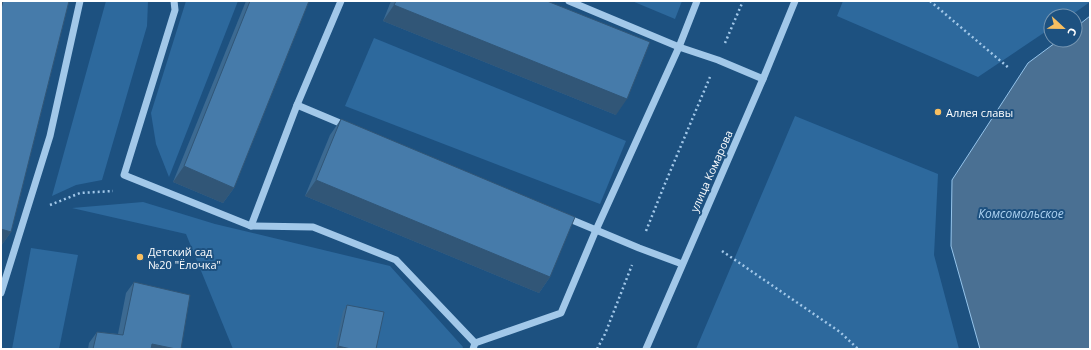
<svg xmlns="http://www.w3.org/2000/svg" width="1091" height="350" viewBox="0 0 1091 350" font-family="'Open Sans',sans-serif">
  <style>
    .green { fill: #2d699d }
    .water { fill: #4a7093; stroke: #95c4eb }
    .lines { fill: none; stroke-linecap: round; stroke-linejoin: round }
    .path { stroke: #a2c8e9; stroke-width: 2.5; stroke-dasharray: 2 3; stroke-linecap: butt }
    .minor { stroke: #a2c8e9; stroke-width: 7 }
    .wall { fill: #3c6a92 }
    .shaded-wall { fill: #315677 }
    .building { fill: #467baa; stroke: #315677 }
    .poi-dot { fill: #f8bf61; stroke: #1d5180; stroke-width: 1.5 }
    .labels { text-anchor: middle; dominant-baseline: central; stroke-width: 4; stroke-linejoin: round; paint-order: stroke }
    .poi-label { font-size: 11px; fill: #fff; stroke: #1d5180; text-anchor: start }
    .street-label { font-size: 11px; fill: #fff; stroke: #1d5180 }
    .water-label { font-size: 12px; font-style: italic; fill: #add2f1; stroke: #1d5180 }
  </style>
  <rect width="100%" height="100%" fill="#1d5180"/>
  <!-- green -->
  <g class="green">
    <path d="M106,1H148L147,26L102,180L76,185L52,196Z"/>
    <path d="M186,1H238L169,177L156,144L151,113Z"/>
    <path d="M632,1H682L675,19Z"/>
    <path d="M843,1H1090V2L1070,16H1051V28L978,77L837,16Z"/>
    <path d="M374,38L626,141L600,204L345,106Z"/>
    <path d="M795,116L938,174L934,255L959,349H696Z"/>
    <path d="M143,202L215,224L390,266L463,347L462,349H233L186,234L72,208Z"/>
    <path d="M31,248L78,255L59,349H12Z"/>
  </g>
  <!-- water -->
  <path class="water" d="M1090,16V349H980L951,246L952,180L1028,63L1059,40H1075V28Z"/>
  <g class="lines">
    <!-- path -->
    <g class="path">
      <path d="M930,1L1010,69"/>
      <path d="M725,43L743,1"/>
      <path d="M50,205L80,193L113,191"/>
      <path d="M646,231L664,186L710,77"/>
      <path d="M722,251L840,332L858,349"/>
      <path d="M597,349L605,334L632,265"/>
    </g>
    <!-- minor -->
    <g class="minor">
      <path d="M174,1L175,10L124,175L251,226L313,227L396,260L475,343L473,349"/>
      <path d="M569,1L679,47L718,60L763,79"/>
      <path d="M297,105L347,126"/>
      <path d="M565,217L639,248L682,264"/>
      <path d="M251,226L297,105L341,1"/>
      <path d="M1,293L50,136L80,1"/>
      <path d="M475,343L561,313L596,230L679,47L697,1"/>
      <path d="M646,349L763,79L795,1"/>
    </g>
  </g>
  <!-- wall -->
  <g class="wall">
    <path d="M1,1H69L11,232L1,246Z"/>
    <path d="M246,1H309L234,188L223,203L173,182Z"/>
    <path d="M391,1H547L616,115L383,21Z"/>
    <path d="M341,119L550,277L539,293L305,196L330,135Z"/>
    <path d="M134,282L181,349H88L89,343L97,332L118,334L126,293Z"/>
    <path d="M347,305L376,349H335L343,311Z"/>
  </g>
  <!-- shaded-wall -->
  <g class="shaded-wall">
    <path d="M394,5L627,99L616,115L383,21Z"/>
    <path d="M184,166L234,188L223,203L173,182Z"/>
    <path d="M316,180L550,277L539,293L305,196Z"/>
    <path d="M1,229L11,232L1,246Z"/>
    <path d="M152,344L176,349H149Z"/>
    <path d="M338,346L351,349H336Z"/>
  </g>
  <!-- building -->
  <g class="building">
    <path d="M3,1H69L11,232L1,229V9Z"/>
    <path d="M250,1H309L234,188L184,166Z"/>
    <path d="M396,1H547L650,42L627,99L394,5Z"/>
    <path d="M341,119L575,217L550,277L316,180Z"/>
    <path d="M134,282L190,295L181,349H176L152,344L151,349H93L97,332L123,335Z"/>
    <path d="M347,305L384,312L376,349H351L338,346Z"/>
  </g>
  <!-- markers -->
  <g class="poi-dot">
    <circle cx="938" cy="112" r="4"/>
    <circle cx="140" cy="257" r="4"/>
  </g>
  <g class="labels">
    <!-- poi labels -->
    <g class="poi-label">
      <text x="946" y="112">Аллея славы</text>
      <text x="148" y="251">Детский сад<tspan x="148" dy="13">№20 "Ёлочка"</tspan></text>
    </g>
    <!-- street labels -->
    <g class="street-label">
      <text transform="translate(711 171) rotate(-66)">улица Комарова</text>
    </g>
    <!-- water labels -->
    <g class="water-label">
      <text x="1021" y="213">Комсомольское</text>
    </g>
  </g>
  <!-- border -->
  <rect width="1091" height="350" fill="none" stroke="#ffffff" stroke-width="4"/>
  <!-- north arrow -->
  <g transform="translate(1063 28) rotate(112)"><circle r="19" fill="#1d5180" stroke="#7797b3"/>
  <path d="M0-3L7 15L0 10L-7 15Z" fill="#f8bf61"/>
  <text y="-6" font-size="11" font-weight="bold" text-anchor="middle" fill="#ffffff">С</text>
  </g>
</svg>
